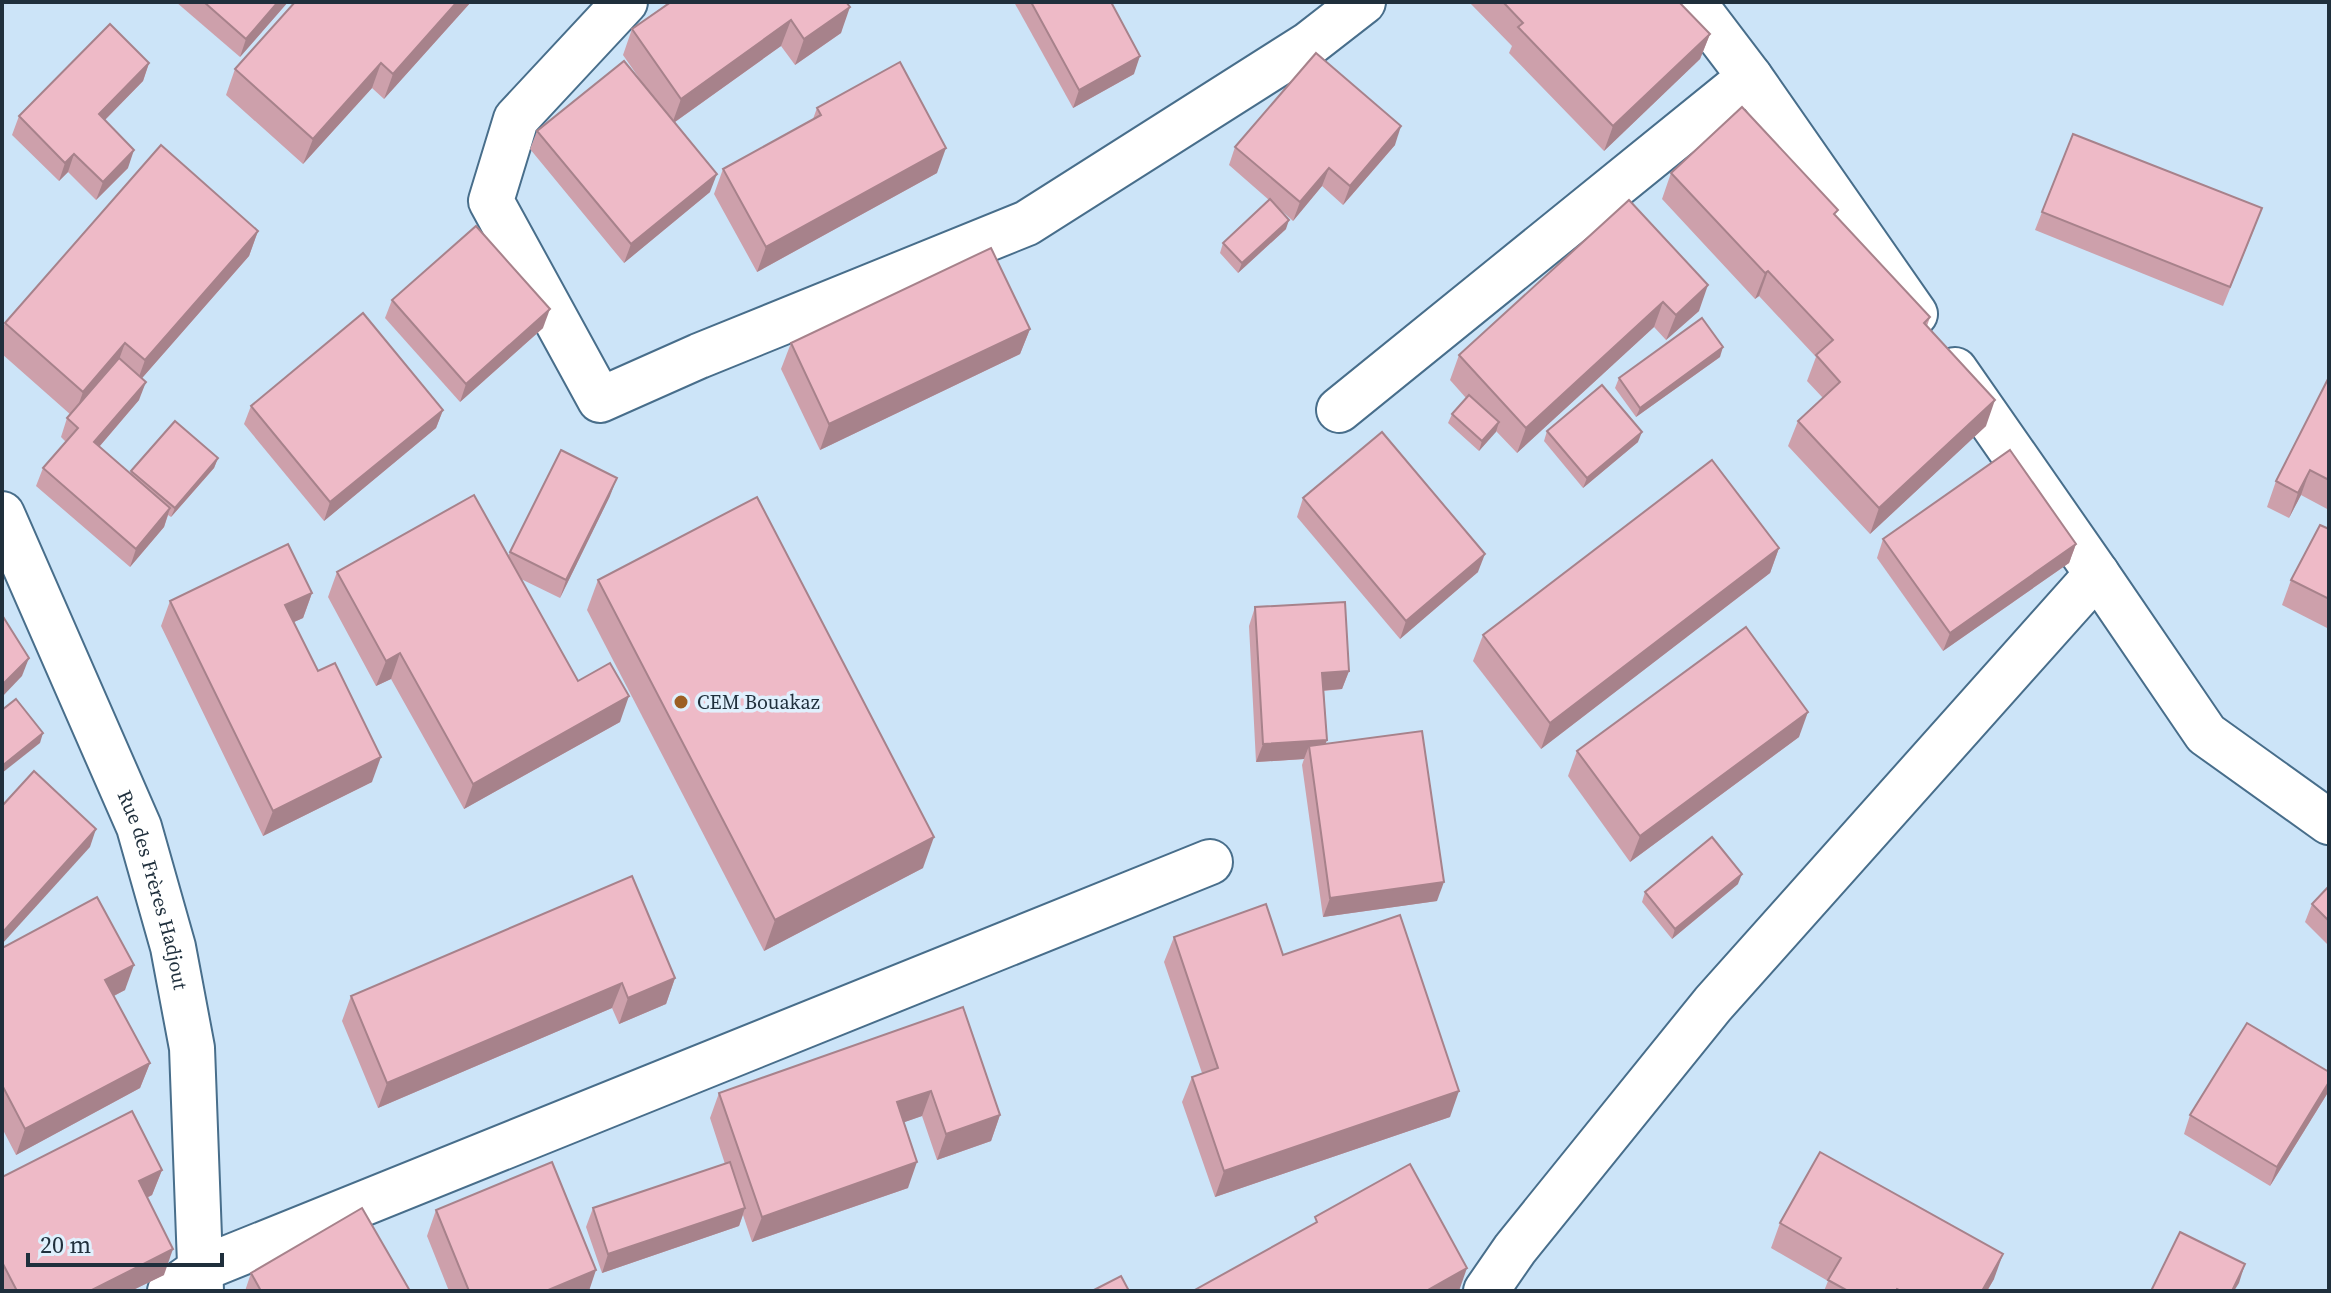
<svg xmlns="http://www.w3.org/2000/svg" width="2331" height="1293" viewBox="0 0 2331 1293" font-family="'Source Serif 4',serif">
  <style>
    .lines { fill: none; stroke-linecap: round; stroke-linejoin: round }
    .street-casing { stroke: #486e8b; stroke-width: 48 }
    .street { stroke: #fff; stroke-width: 44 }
    .wall { fill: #cda0ab }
    .shaded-wall { fill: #a7828b }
    .building { fill: #eebac7; stroke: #a7828b; stroke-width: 2 }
    .poi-dot { fill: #9c5f23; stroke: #e0f0fd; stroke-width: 3 }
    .labels { text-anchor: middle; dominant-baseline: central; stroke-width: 7; stroke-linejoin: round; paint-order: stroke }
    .poi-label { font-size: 20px; fill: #1f2f3c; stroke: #e0f0fd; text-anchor: start }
    .street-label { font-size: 20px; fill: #1f2f3c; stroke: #e0f0fd }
  </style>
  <rect width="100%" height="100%" fill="#cce4f8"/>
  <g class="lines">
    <!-- street casing -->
    <g class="street-casing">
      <g id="street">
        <path d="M625,2L516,119L491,201L600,400L699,356L1027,223L1309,44L1363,2"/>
        <path d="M1693,2L1750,77L1915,314"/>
        <path d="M1955,370L2097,574L2206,734L2329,822"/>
        <path d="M1339,410L1750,77"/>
        <path id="s1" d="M2,514L139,827L173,947L192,1048L201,1291"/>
        <path d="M170,1291L201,1269L1210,862"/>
        <path d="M1486,1291L1515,1249L1713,1004L2097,574"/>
      </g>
    </g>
    <!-- street -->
    <use href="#street" class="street"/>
  </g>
  <!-- wall -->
  <g class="wall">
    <path d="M176,2H288L240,57Z"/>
    <path d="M295,2H471L384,99L372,88L303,164L226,95L235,69Z"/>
    <path d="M669,2H846L841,33L795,65L781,46L675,122L710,192L624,263L530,149L537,131L646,88L623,55L632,29Z"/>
    <path d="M1014,2H1111L1134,74L1073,108Z"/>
    <path d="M1469,2H1679L1710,34L1700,59L1604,151L1509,53L1512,46Z"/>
    <path d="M149,63L143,81L105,120L128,168L96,200L68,172L59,181L12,135L19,116Z"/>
    <path d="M817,108L937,173L757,272L714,194L723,169L813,119Z"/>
    <path d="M1395,145L1343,205L1322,186L1293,221L1281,210L1286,229L1238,273L1220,253L1223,243L1269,200L1229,165L1235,147Z"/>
    <path d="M1671,173L1836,216L1930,317L1927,326L1986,426L1870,534L1788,446L1798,421L1823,398L1807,381L1816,357L1759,296L1755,299L1662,199Z"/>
    <path d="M1629,200L1699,311L1666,340L1654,327L1517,453L1496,431L1479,451L1448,423L1452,414L1466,398L1450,380L1459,355Z"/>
    <path d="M2042,212L2255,227L2223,306L2035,230Z"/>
    <path d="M258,231L249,256L142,378L139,400L99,447L130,474L131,471L218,458L214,468L171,517L168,515L164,527L130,567L36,486L43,468L66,442L61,437L67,418L71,415L2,354V330L5,323Z"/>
    <path d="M392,300L543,328L460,402L385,318Z"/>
    <path d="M1030,329L1020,354L820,450L781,369L791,343Z"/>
    <path d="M1720,357L1636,417L1615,388L1619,378Z"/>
    <path d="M2329,377V510L2301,495L2289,518L2267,507L2276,481Z"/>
    <path d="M251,406L443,410L436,428L324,521L244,424Z"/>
    <path d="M1547,431L1638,442L1583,488L1544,441Z"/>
    <path d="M610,496L560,598L521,579L578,681L620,722L464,809L391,679L376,686L328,597L337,572L508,556L510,552Z"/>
    <path d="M1303,498L1478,572L1400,639L1297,517Z"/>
    <path d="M2329,529V629L2282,605L2291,580Z"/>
    <path d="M1883,539L2076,544L2069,563L1943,651L1877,558Z"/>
    <path d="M1779,548L1770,573L1541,749L1473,661L1483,635Z"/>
    <path d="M598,580L923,868L764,951L587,610Z"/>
    <path d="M312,593L303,618L294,622L372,782L263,836L161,626L170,601Z"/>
    <path d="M1255,607L1349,671L1342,689L1324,691L1327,740L1325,744L1437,901L1323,917L1302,765L1304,759L1256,762L1249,626Z"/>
    <path d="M1799,737L1630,862L1568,776L1577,751Z"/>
    <path d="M1738,884L1672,939L1642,902L1645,892Z"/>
    <path d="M2329,886V946L2305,922L2312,904Z"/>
    <path d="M1174,937L1283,955L1450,1117L1215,1197L1182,1102L1192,1077L1202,1073L1164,962Z"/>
    <path d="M2,948L125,990L114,996L150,1063L140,1088L16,1155L2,1128Z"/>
    <path d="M675,978L666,1004L619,1024L612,1008L378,1108L342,1021L351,996Z"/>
    <path d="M963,1007L1000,1115L991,1141L937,1160L922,1116L904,1122L908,1188L752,1242L743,1215L739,1226L602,1273L586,1227L593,1208L725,1164L710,1118L719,1093Z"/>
    <path d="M2327,1094L2270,1186L2184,1134L2190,1115Z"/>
    <path d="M162,1170L152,1195L147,1198L164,1275L131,1291H2V1177Z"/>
    <path d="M436,1210L589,1291H449L427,1236Z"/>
    <path d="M1780,1223L1994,1279L1987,1291H1824L1828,1281L1771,1248Z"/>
    <path d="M251,1273L410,1291H245Z"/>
  </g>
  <!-- shaded-wall -->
  <g class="shaded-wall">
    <path d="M278,2H288L240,57L246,39Z"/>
    <path d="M457,2H471L384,99L393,74Z"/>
    <path d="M850,7L841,33L795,65L804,39Z"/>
    <path d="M791,20L781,46L672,124L681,99Z"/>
    <path d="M1710,34L1700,59L1604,151L1613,126Z"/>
    <path d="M1140,56L1134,74L1073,108L1079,90Z"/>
    <path d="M149,63L143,81L92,133L99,114Z"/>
    <path d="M381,63L372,88L303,164L313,139Z"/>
    <path d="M1401,126L1395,145L1343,205L1350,186Z"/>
    <path d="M946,148L937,173L757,272L766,247Z"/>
    <path d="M134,150L128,168L96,200L103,182Z"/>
    <path d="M74,154L68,172L59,181L65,163Z"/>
    <path d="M1329,168L1322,186L1293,221L1300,202Z"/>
    <path d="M717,174L710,192L624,263L631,244Z"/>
    <path d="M1289,220L1286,229L1238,273L1242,263Z"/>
    <path d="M258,231L249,256L136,385L145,360Z"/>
    <path d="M1768,271L1759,296L1755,299L1765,273Z"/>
    <path d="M1708,285L1699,311L1666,340L1676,315Z"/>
    <path d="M1663,302L1654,327L1517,453L1526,428Z"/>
    <path d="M550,309L543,328L460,402L466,384Z"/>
    <path d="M1030,329L1020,354L820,450L829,424Z"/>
    <path d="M125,343L116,368L74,417L83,392Z"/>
    <path d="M1723,347L1720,357L1636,417L1640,408Z"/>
    <path d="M146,382L139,400L87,461L94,442Z"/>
    <path d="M1995,400L1986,426L1870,534L1879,508Z"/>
    <path d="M443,410L436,428L324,521L330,502Z"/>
    <path d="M1499,422L1496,432L1479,451L1482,441Z"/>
    <path d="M1642,432L1638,442L1583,488L1587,478Z"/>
    <path d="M218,458L214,468L171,517L175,508Z"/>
    <path d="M2310,470L2301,495L2289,518L2298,493Z"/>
    <path d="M617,478L610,496L560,598L566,580Z"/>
    <path d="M170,508L164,527L130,567L136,549Z"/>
    <path d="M2076,544L2069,563L1943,651L1950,633Z"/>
    <path d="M1779,548L1770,573L1541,749L1550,723Z"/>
    <path d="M1485,554L1478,572L1400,639L1406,621Z"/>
    <path d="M312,593L303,618L276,630L285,605Z"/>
    <path d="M400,653L391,679L376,686L386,661Z"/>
    <path d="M29,658L22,676L2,697V685Z"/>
    <path d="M1349,671L1342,689L1316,691L1322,673Z"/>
    <path d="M629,696L620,722L464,809L473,784Z"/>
    <path d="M1808,712L1799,737L1630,862L1640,836Z"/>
    <path d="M43,733L40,743L2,773V766Z"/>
    <path d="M1327,740L1320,758L1309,746L1304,759L1256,762L1263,744Z"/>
    <path d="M381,757L372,782L263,836L273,811Z"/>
    <path d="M96,829L90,847L2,944V933Z"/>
    <path d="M934,837L923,868L764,951L775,920Z"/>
    <path d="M1742,874L1738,884L1672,939L1675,929Z"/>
    <path d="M1444,882L1437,901L1323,917L1330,898Z"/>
    <path d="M134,965L125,990L96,1005L105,980Z"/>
    <path d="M675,978L666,1004L619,1024L628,998Z"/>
    <path d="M622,983L612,1008L378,1108L387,1083Z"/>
    <path d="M150,1063L140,1088L16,1155L25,1129Z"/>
    <path d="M2329,1082L2327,1094L2270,1186L2277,1167Z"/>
    <path d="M931,1091L922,1116L888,1128L897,1102Z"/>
    <path d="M1459,1091L1450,1117L1215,1197L1224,1171Z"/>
    <path d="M1000,1115L991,1141L937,1160L946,1134Z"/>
    <path d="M917,1162L908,1188L752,1242L762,1217Z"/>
    <path d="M162,1170L152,1195L129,1206L139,1181Z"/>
    <path d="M745,1208L739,1226L602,1273L608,1254Z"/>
    <path d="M173,1249L164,1275L131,1291H90Z"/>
    <path d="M2003,1254L1994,1279L1987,1291H1982Z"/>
    <path d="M2245,1264L2239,1283L2234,1291H2232Z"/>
    <path d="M1467,1268L1459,1291H1426Z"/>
    <path d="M596,1270L589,1291H546Z"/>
  </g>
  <!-- building -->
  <g class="building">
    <path d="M204,2H278L246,39Z"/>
    <path d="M295,2H457L393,74L381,63L313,139L235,69Z"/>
    <path d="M671,2H846L850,7L804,39L791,20L681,99L632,29Z"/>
    <path d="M1031,2H1111L1140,56L1079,90Z"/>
    <path d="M1503,2H1679L1710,34L1613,126L1518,27L1523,23Z"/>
    <path d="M110,24L149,63L99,114L134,150L103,182L74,154L65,163L19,116Z"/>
    <path d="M1316,53L1401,126L1350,186L1329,168L1300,202L1235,147Z"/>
    <path d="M624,61L717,174L631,244L537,131Z"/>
    <path d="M900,62L946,148L766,247L723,169L821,115L817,108Z"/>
    <path d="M1742,107L1838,210L1834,214L1930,317L1924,323L1995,400L1879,508L1798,421L1840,382L1816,355L1833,340L1768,271L1765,273L1671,173Z"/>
    <path d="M2073,134L2262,208L2230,287L2042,212Z"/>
    <path d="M161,145L258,231L145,360L125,343L83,392L5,323Z"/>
    <path d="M1270,199L1289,220L1242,263L1223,243Z"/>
    <path d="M1629,200L1708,285L1676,315L1663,302L1526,428L1459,355Z"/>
    <path d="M476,226L550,309L466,384L392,300Z"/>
    <path d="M991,248L1030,329L829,424L791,343Z"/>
    <path d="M363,313L443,410L330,502L251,406Z"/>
    <path d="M1702,318L1723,347L1640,408L1619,378Z"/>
    <path d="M119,358L146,382L94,442L170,508L136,549L43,468L78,428L67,418Z"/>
    <path d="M2329,377V480L2310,470L2298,493L2276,481Z"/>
    <path d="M1602,385L1642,432L1587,478L1547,431Z"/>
    <path d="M1469,395L1499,422L1482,441L1452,414Z"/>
    <path d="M175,421L218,458L175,508L131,471Z"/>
    <path d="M1382,432L1485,554L1406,621L1303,498Z"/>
    <path d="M561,450L617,478L566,580L510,552Z"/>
    <path d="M2010,450L2076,544L1950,633L1883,539Z"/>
    <path d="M1712,460L1779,548L1550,723L1483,635Z"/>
    <path d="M474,495L578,681L610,663L629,696L473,784L400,653L386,661L337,572Z"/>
    <path d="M757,497L934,837L775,920L598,580Z"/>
    <path d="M2320,525L2329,529V599L2291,580Z"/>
    <path d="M288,544L312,593L285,605L318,671L335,663L381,757L273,811L170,601Z"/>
    <path d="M1345,602L1349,671L1322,673L1327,740L1263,744L1255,607Z"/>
    <path d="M2,615L29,658L2,685Z"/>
    <path d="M1746,627L1808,712L1640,836L1577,751Z"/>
    <path d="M16,699L43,733L2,766V710Z"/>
    <path d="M1422,731L1444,882L1330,898L1309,746Z"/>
    <path d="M34,771L96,829L2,933V806Z"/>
    <path d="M1712,837L1742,874L1675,929L1645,892Z"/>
    <path d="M632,876L675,978L628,998L622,983L387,1083L351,996Z"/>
    <path d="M2329,886V921L2312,904Z"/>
    <path d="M97,897L134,965L105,980L150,1063L25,1129L2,1085V948Z"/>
    <path d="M1266,904L1283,955L1400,915L1459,1091L1224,1171L1192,1077L1218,1068L1174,937Z"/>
    <path d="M963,1007L1000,1115L946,1134L931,1091L897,1102L917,1162L762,1217L719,1093Z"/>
    <path d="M2247,1023L2329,1072V1082L2277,1167L2190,1115Z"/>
    <path d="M132,1111L162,1170L139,1181L173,1249L90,1291H17L2,1262V1177Z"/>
    <path d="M1820,1152L2003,1254L1982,1291H1901L1897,1289L1896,1291H1848L1828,1280L1841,1258L1780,1223Z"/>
    <path d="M552,1162L596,1270L546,1291H469L436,1210Z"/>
    <path d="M730,1162L745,1208L608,1254L593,1208Z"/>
    <path d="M1410,1164L1467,1268L1426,1291H1193L1317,1222L1315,1217Z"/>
    <path d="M362,1208L410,1291H261L251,1273Z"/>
    <path d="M2180,1232L2245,1264L2232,1291H2151Z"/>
    <path d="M1121,1276L1129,1291H1092Z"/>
  </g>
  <!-- markers -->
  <circle class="poi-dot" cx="681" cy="702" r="8"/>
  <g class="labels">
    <!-- poi labels -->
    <g class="poi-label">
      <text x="697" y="702">CEM Bouakaz</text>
    </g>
    <!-- street labels -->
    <g class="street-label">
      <text stroke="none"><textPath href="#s1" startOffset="406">Rue des Frères Hadjout</textPath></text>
    </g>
  </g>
  <!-- border -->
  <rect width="2331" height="1293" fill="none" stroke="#1f2f3c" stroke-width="8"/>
  <!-- scale -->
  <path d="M28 1253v12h194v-12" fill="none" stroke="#1f2f3c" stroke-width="4"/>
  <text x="40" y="1253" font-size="24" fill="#1f2f3c" stroke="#e0f0fd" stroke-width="6" paint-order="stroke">20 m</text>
</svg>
